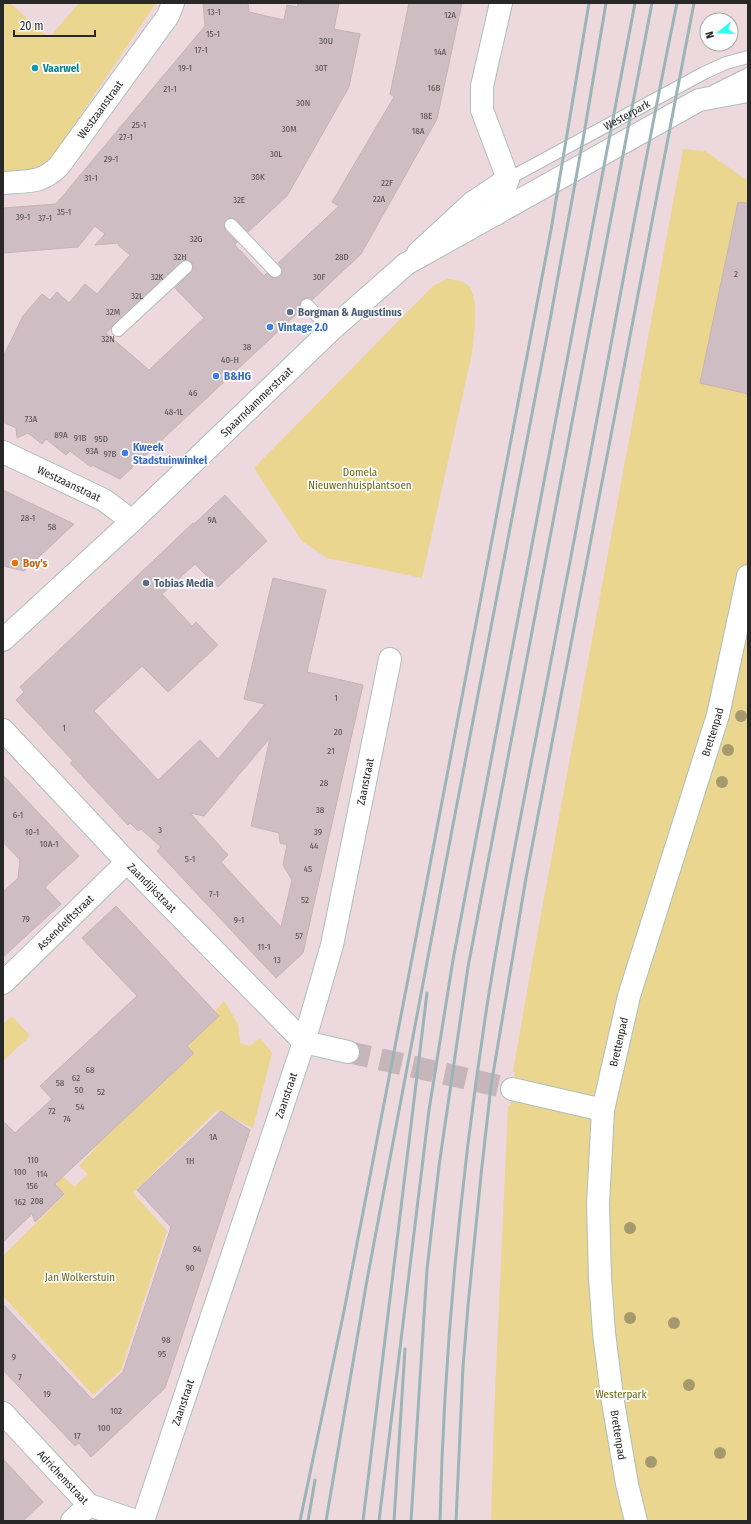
<svg xmlns="http://www.w3.org/2000/svg" width="751" height="1524" viewBox="0 0 751 1524" font-family="'Fira Sans Condensed',sans-serif">
  <style>
    .green { fill: #ead68e }
    .building { fill: #cebdc2; stroke: #c8b2b7; fill-rule: evenodd }
    .lines { fill: none; stroke-linecap: round; stroke-linejoin: round }
    .street-tunnel { stroke: #c6b5ba; stroke-width: 22; stroke-dasharray: 22 11; stroke-linecap: butt }
    .lane-casing { stroke: #acbebd; stroke-width: 14 }
    .street-casing { stroke: #acbebd; stroke-width: 24 }
    .secondary-casing { stroke: #acbebd; stroke-width: 24 }
    .lane { stroke: #fff; stroke-width: 12 }
    .street { stroke: #fff; stroke-width: 22 }
    .secondary { stroke: #fff; stroke-width: 22 }
    .rail { stroke: #9bb5b5; stroke-width: 3 }
    .tree { fill: #a6996e }
    .culture-dot { fill: #0f9aa8; stroke: #fff; stroke-width: 1.5 }
    .service-dot { fill: #5c6f8a; stroke: #fff; stroke-width: 1.5 }
    .shop-dot { fill: #3f7fe0; stroke: #fff; stroke-width: 1.5 }
    .food-dot { fill: #e8710a; stroke: #fff; stroke-width: 1.5 }
    .labels { text-anchor: middle; dominant-baseline: central; stroke-width: 3.5; stroke-linejoin: round; paint-order: stroke }
    .number-label { font-size: 9px; fill: #524d4e }
    .culture-label { font-size: 11px; font-weight: bold; fill: #0d838f; stroke: #fff; text-anchor: start }
    .street-label { font-size: 11px; fill: #282828; stroke: #fff }
    .service-label { font-size: 11px; font-weight: bold; fill: #4e5e75; stroke: #fff; text-anchor: start }
    .shop-label { font-size: 11px; font-weight: bold; fill: #366cbe; stroke: #fff; text-anchor: start }
    .park-label { font-size: 11px; fill: #6c6512; stroke: #fff }
    .food-label { font-size: 11px; font-weight: bold; fill: #c56008; stroke: #fff; text-anchor: start }
  </style>
  <rect width="100%" height="100%" fill="#edd8de"/>
  <!-- green -->
  <g class="green">
    <path d="M3,3H10L49,38L79,3H156L51,159L23,174H3Z"/>
    <path d="M683,149L705,151L744,178L748,179V1521H491L494,1416L508,1106H510L515,1072L513,1071L534,952Z"/>
    <path d="M447,279C455,280 465,280 470,288C479,302 474,336 472,353L422,578L327,558L302,541L254,468L433,286Z"/>
    <path d="M224,1001L238,1024L240,1043L250,1046L260,1038L272,1053L253,1128L217,1110L133,1193L167,1231L121,1370L93,1395L3,1296V1256L64,1195L57,1187L58,1171L74,1187L88,1174L79,1166Z"/>
    <path d="M12,1016L30,1036L3,1061V1024Z"/>
  </g>
  <!-- building -->
  <g class="building">
    <path d="M203,3H248L249,12L284,20L287,5L297,7L298,3H339L334,29L360,34L349,87L287,196L248,232L233,218H229L224,223L225,230L237,242L235,245L264,276L267,273L273,278H276L280,277L282,273V269L278,263L339,206L332,202L394,97L390,94L409,3H462L437,119L361,254L312,300L309,298L302,299L300,303L301,310L120,479L92,465L91,467L70,451L66,455L46,439L42,444L28,433L17,438L16,428L3,422V357L23,316L42,294L50,300L57,292L69,303L85,284L97,294L130,255L118,245L119,243L95,245L105,234L95,226L78,247L3,253V208L56,204L205,26ZM185,260L192,262L193,270L175,288L204,318L149,370L106,333L164,277Z"/>
    <path d="M738,202L748,203V394L700,383Z"/>
    <path d="M3,490L74,524L24,571L3,566Z"/>
    <path d="M225,495L267,541L218,587L195,564L162,594L192,626L196,622L218,645L168,692L142,666L94,711L158,780L200,740L218,759L265,704L244,699L273,578L326,590L307,672L363,685L303,953L276,978L157,851L161,847L141,829L138,831L130,823L128,825L70,763L73,761L16,700L24,692L20,687L193,523L194,524ZM270,738L251,826L279,833L280,843L287,845L283,865L292,880L281,927L221,862L228,855L190,813L204,816Z"/>
    <path d="M3,775L79,856L45,887L61,904L3,957V892L18,878L20,860L3,842Z"/>
    <path d="M116,906L219,1016L187,1046L194,1053L55,1184L64,1194L35,1222L32,1214L3,1242V1121L15,1133L52,1099L40,1086L137,996L82,938Z"/>
    <path d="M221,1111L250,1130L165,1388L91,1457L79,1443L75,1446L3,1370V1304L93,1400L123,1372L171,1227L137,1190Z"/>
    <path d="M3,1459L43,1502L23,1521H3Z"/>
  </g>
  <g class="lines">
    <!-- street-tunnel -->
    <path class="street-tunnel" d="M348,1052L512,1089"/>
    <!-- lane casing -->
    <g class="lane-casing">
      <g id="lane">
        <path d="M714,91L748,74"/>
        <path id="s1" d="M508,179L704,73L726,63L748,57"/>
        <path d="M231,225L275,271"/>
        <path d="M307,305L331,330"/>
        <path d="M118,330L186,267"/>
      </g>
    </g>
    <!-- street casing -->
    <g class="street-casing">
      <g id="street">
        <path id="s2" d="M3,183C27,181 41,184 59,166L168,16L173,3"/>
        <path d="M496,214L508,179L482,110V86L501,3"/>
        <path d="M418,253L472,203L508,179"/>
        <path id="s3" d="M3,452L104,500L132,521"/>
        <path id="s4" d="M3,730L127,862L304,1042"/>
        <path id="s5" d="M3,983L127,862"/>
        <path d="M304,1042L348,1052"/>
        <path d="M512,1089L603,1110"/>
        <path id="s6" d="M3,1413L89,1505L136,1521"/>
        <path d="M72,1521L89,1505"/>
        <path id="s7" d="M143,1521L304,1042L332,945L390,659"/>
        <path id="s8" d="M636,1521L627,1484L612,1396L604,1333L600,1278L598,1204L603,1110L629,996L718,715L748,576"/>
      </g>
    </g>
    <!-- secondary casing -->
    <g class="secondary-casing">
      <g id="secondary">
        <path id="s9" d="M3,640L132,521L331,330L406,264L699,100L748,91"/>
      </g>
    </g>
    <!-- lane -->
    <use href="#lane" class="lane"/>
    <!-- street -->
    <use href="#street" class="street"/>
    <!-- secondary -->
    <use href="#secondary" class="secondary"/>
    <!-- rail -->
    <g class="rail">
      <path d="M300,1521L344,1311L425,891L551,230L589,3"/>
      <path d="M308,1521L315,1480"/>
      <path d="M326,1521L367,1280L452,830L551,315L584,134L606,3"/>
      <path d="M363,1521L427,993"/>
      <path d="M379,1521L429,1110L453,960L635,3"/>
      <path d="M394,1521L405,1349"/>
      <path d="M411,1521L427,1269L439,1166L468,967L652,3"/>
      <path d="M440,1521C444,1348 461,1176 487,1006C508,871 537,737 562,603C601,403 636,202 677,3"/>
      <path d="M456,1521L463,1367L468,1306L481,1175L491,1086L526,878L694,3"/>
    </g>
  </g>
  <!-- trees -->
  <g class="tree">
    <circle cx="741" cy="716" r="6"/>
    <circle cx="728" cy="750" r="6"/>
    <circle cx="722" cy="782" r="6"/>
    <circle cx="630" cy="1228" r="6"/>
    <circle cx="630" cy="1318" r="6"/>
    <circle cx="674" cy="1323" r="6"/>
    <circle cx="689" cy="1385" r="6"/>
    <circle cx="720" cy="1453" r="6"/>
    <circle cx="651" cy="1462" r="6"/>
  </g>
  <!-- markers -->
  <circle class="culture-dot" cx="35" cy="68" r="4"/>
  <g class="service-dot">
    <circle cx="290" cy="312" r="4"/>
    <circle cx="146" cy="583" r="4"/>
  </g>
  <g class="shop-dot">
    <circle cx="270" cy="327" r="4"/>
    <circle cx="216" cy="376" r="4"/>
    <circle cx="125" cy="453" r="4"/>
  </g>
  <circle class="food-dot" cx="15" cy="563" r="4"/>
  <g class="labels">
    <!-- number labels -->
    <g class="number-label">
      <text x="214" y="12">13-1</text>
      <text x="450" y="15">12A</text>
      <text x="213" y="34">15-1</text>
      <text x="326" y="41">30U</text>
      <text x="201" y="50">17-1</text>
      <text x="440" y="52">14A</text>
      <text x="185" y="68">19-1</text>
      <text x="321" y="68">30T</text>
      <text x="434" y="88">16B</text>
      <text x="170" y="89">21-1</text>
      <text x="303" y="103">30N</text>
      <text x="426" y="116">18E</text>
      <text x="139" y="125">25-1</text>
      <text x="289" y="129">30M</text>
      <text x="418" y="131">18A</text>
      <text x="126" y="137">27-1</text>
      <text x="276" y="154">30L</text>
      <text x="111" y="159">29-1</text>
      <text x="258" y="177">30K</text>
      <text x="91" y="178">31-1</text>
      <text x="387" y="183">22F</text>
      <text x="379" y="199">22A</text>
      <text x="239" y="200">32E</text>
      <text x="64" y="212">35-1</text>
      <text x="23" y="217">39-1</text>
      <text x="45" y="218">37-1</text>
      <text x="196" y="239">32G</text>
      <text x="180" y="257">32H</text>
      <text x="342" y="257">28D</text>
      <text x="736" y="274">2</text>
      <text x="157" y="277">32K</text>
      <text x="319" y="277">30F</text>
      <text x="137" y="296">32L</text>
      <text x="113" y="312">32M</text>
      <text x="108" y="339">32N</text>
      <text x="247" y="347">38</text>
      <text x="230" y="360">40-H</text>
      <text x="193" y="393">46</text>
      <text x="174" y="412">48-1L</text>
      <text x="31" y="419">73A</text>
      <text x="61" y="435">89A</text>
      <text x="80" y="438">91B</text>
      <text x="101" y="439">95D</text>
      <text x="92" y="451">93A</text>
      <text x="110" y="454">97B</text>
      <text x="28" y="518">28-1</text>
      <text x="212" y="520">9A</text>
      <text x="52" y="527">58</text>
      <text x="336" y="698">1</text>
      <text x="64" y="728">1</text>
      <text x="338" y="732">20</text>
      <text x="331" y="751">21</text>
      <text x="324" y="783">28</text>
      <text x="320" y="810">38</text>
      <text x="18" y="815">6-1</text>
      <text x="160" y="830">3</text>
      <text x="32" y="832">10-1</text>
      <text x="318" y="832">39</text>
      <text x="49" y="844">10A-1</text>
      <text x="314" y="846">44</text>
      <text x="190" y="859">5-1</text>
      <text x="308" y="869">45</text>
      <text x="214" y="894">7-1</text>
      <text x="305" y="900">52</text>
      <text x="26" y="919">79</text>
      <text x="239" y="920">9-1</text>
      <text x="299" y="936">57</text>
      <text x="264" y="947">11-1</text>
      <text x="277" y="960">13</text>
      <text x="90" y="1070">68</text>
      <text x="76" y="1078">62</text>
      <text x="60" y="1083">58</text>
      <text x="79" y="1090">50</text>
      <text x="101" y="1092">52</text>
      <text x="80" y="1107">54</text>
      <text x="52" y="1111">72</text>
      <text x="67" y="1119">74</text>
      <text x="213" y="1137">1A</text>
      <text x="33" y="1160">110</text>
      <text x="190" y="1161">1H</text>
      <text x="20" y="1172">100</text>
      <text x="42" y="1174">114</text>
      <text x="32" y="1186">156</text>
      <text x="37" y="1201">208</text>
      <text x="20" y="1202">162</text>
      <text x="197" y="1249">94</text>
      <text x="190" y="1268">90</text>
      <text x="166" y="1340">98</text>
      <text x="162" y="1354">95</text>
      <text x="14" y="1357">9</text>
      <text x="20" y="1377">7</text>
      <text x="47" y="1394">19</text>
      <text x="116" y="1411">102</text>
      <text x="104" y="1428">100</text>
      <text x="77" y="1436">17</text>
    </g>
    <!-- culture labels -->
    <g class="culture-label">
      <text x="43" y="68">Vaarwel</text>
    </g>
    <!-- street labels -->
    <g class="street-label">
      <text stroke="none"><textPath href="#s2" startOffset="130">Westzaanstraat</textPath></text>
      <text stroke="none"><textPath href="#s1" startOffset="135">Westerpark</textPath></text>
      <text stroke="none"><textPath href="#s9" startOffset="348">Spaarndammerstraat</textPath></text>
      <text stroke="none"><textPath href="#s3" startOffset="73">Westzaanstraat</textPath></text>
      <text stroke="none"><textPath href="#s8" startOffset="808">Brettenpad</textPath></text>
      <text stroke="none"><textPath href="#s7" startOffset="773">Zaanstraat</textPath></text>
      <text stroke="none"><textPath href="#s4" startOffset="217">Zaandijkstraat</textPath></text>
      <text stroke="none"><textPath href="#s5" startOffset="87">Assendelftstraat</textPath></text>
      <text stroke="none"><textPath href="#s8" startOffset="484">Brettenpad</textPath></text>
      <text stroke="none"><textPath href="#s7" startOffset="449">Zaanstraat</textPath></text>
      <text stroke="none"><textPath href="#s7" startOffset="125">Zaanstraat</textPath></text>
      <text transform="translate(618 1435) rotate(81)">Brettenpad</text>
      <text stroke="none"><textPath href="#s6" startOffset="88">Adrichemstraat</textPath></text>
    </g>
    <!-- service labels -->
    <g class="service-label">
      <text x="298" y="312">Borgman &amp; Augustinus</text>
      <text x="154" y="583">Tobias Media</text>
    </g>
    <!-- shop labels -->
    <g class="shop-label">
      <text x="278" y="327">Vintage 2.0</text>
      <text x="224" y="376">B&amp;HG</text>
      <text x="133" y="447">Kweek<tspan x="133" dy="13">Stadstuinwinkel</tspan></text>
    </g>
    <!-- park labels -->
    <g class="park-label">
      <text x="360" y="472">Domela<tspan x="360" dy="13">Nieuwenhuisplantsoen</tspan></text>
      <text x="80" y="1277">Jan Wolkerstuin</text>
      <text x="621" y="1394">Westerpark</text>
    </g>
    <!-- food labels -->
    <g class="food-label">
      <text x="23" y="563">Boy's</text>
    </g>
  </g>
  <!-- border -->
  <rect width="751" height="1524" fill="none" stroke="#282828" stroke-width="8"/>
  <!-- north arrow -->
  <g transform="translate(719 32) rotate(253)"><circle r="19" fill="#ffffff" stroke="#a9a9a9"/>
  <path d="M0-3L7 15L0 10L-7 15Z" fill="#33fff2"/>
  <text y="-6" font-size="11" font-weight="bold" text-anchor="middle" fill="#282828">N</text>
  </g>
  <!-- scale -->
  <path d="M14 30v6h81v-6" fill="none" stroke="#282828" stroke-width="2"/>
  <text x="20" y="30" font-size="12" fill="#282828" stroke="#ffffff" stroke-width="3" paint-order="stroke">20 m</text>
</svg>
